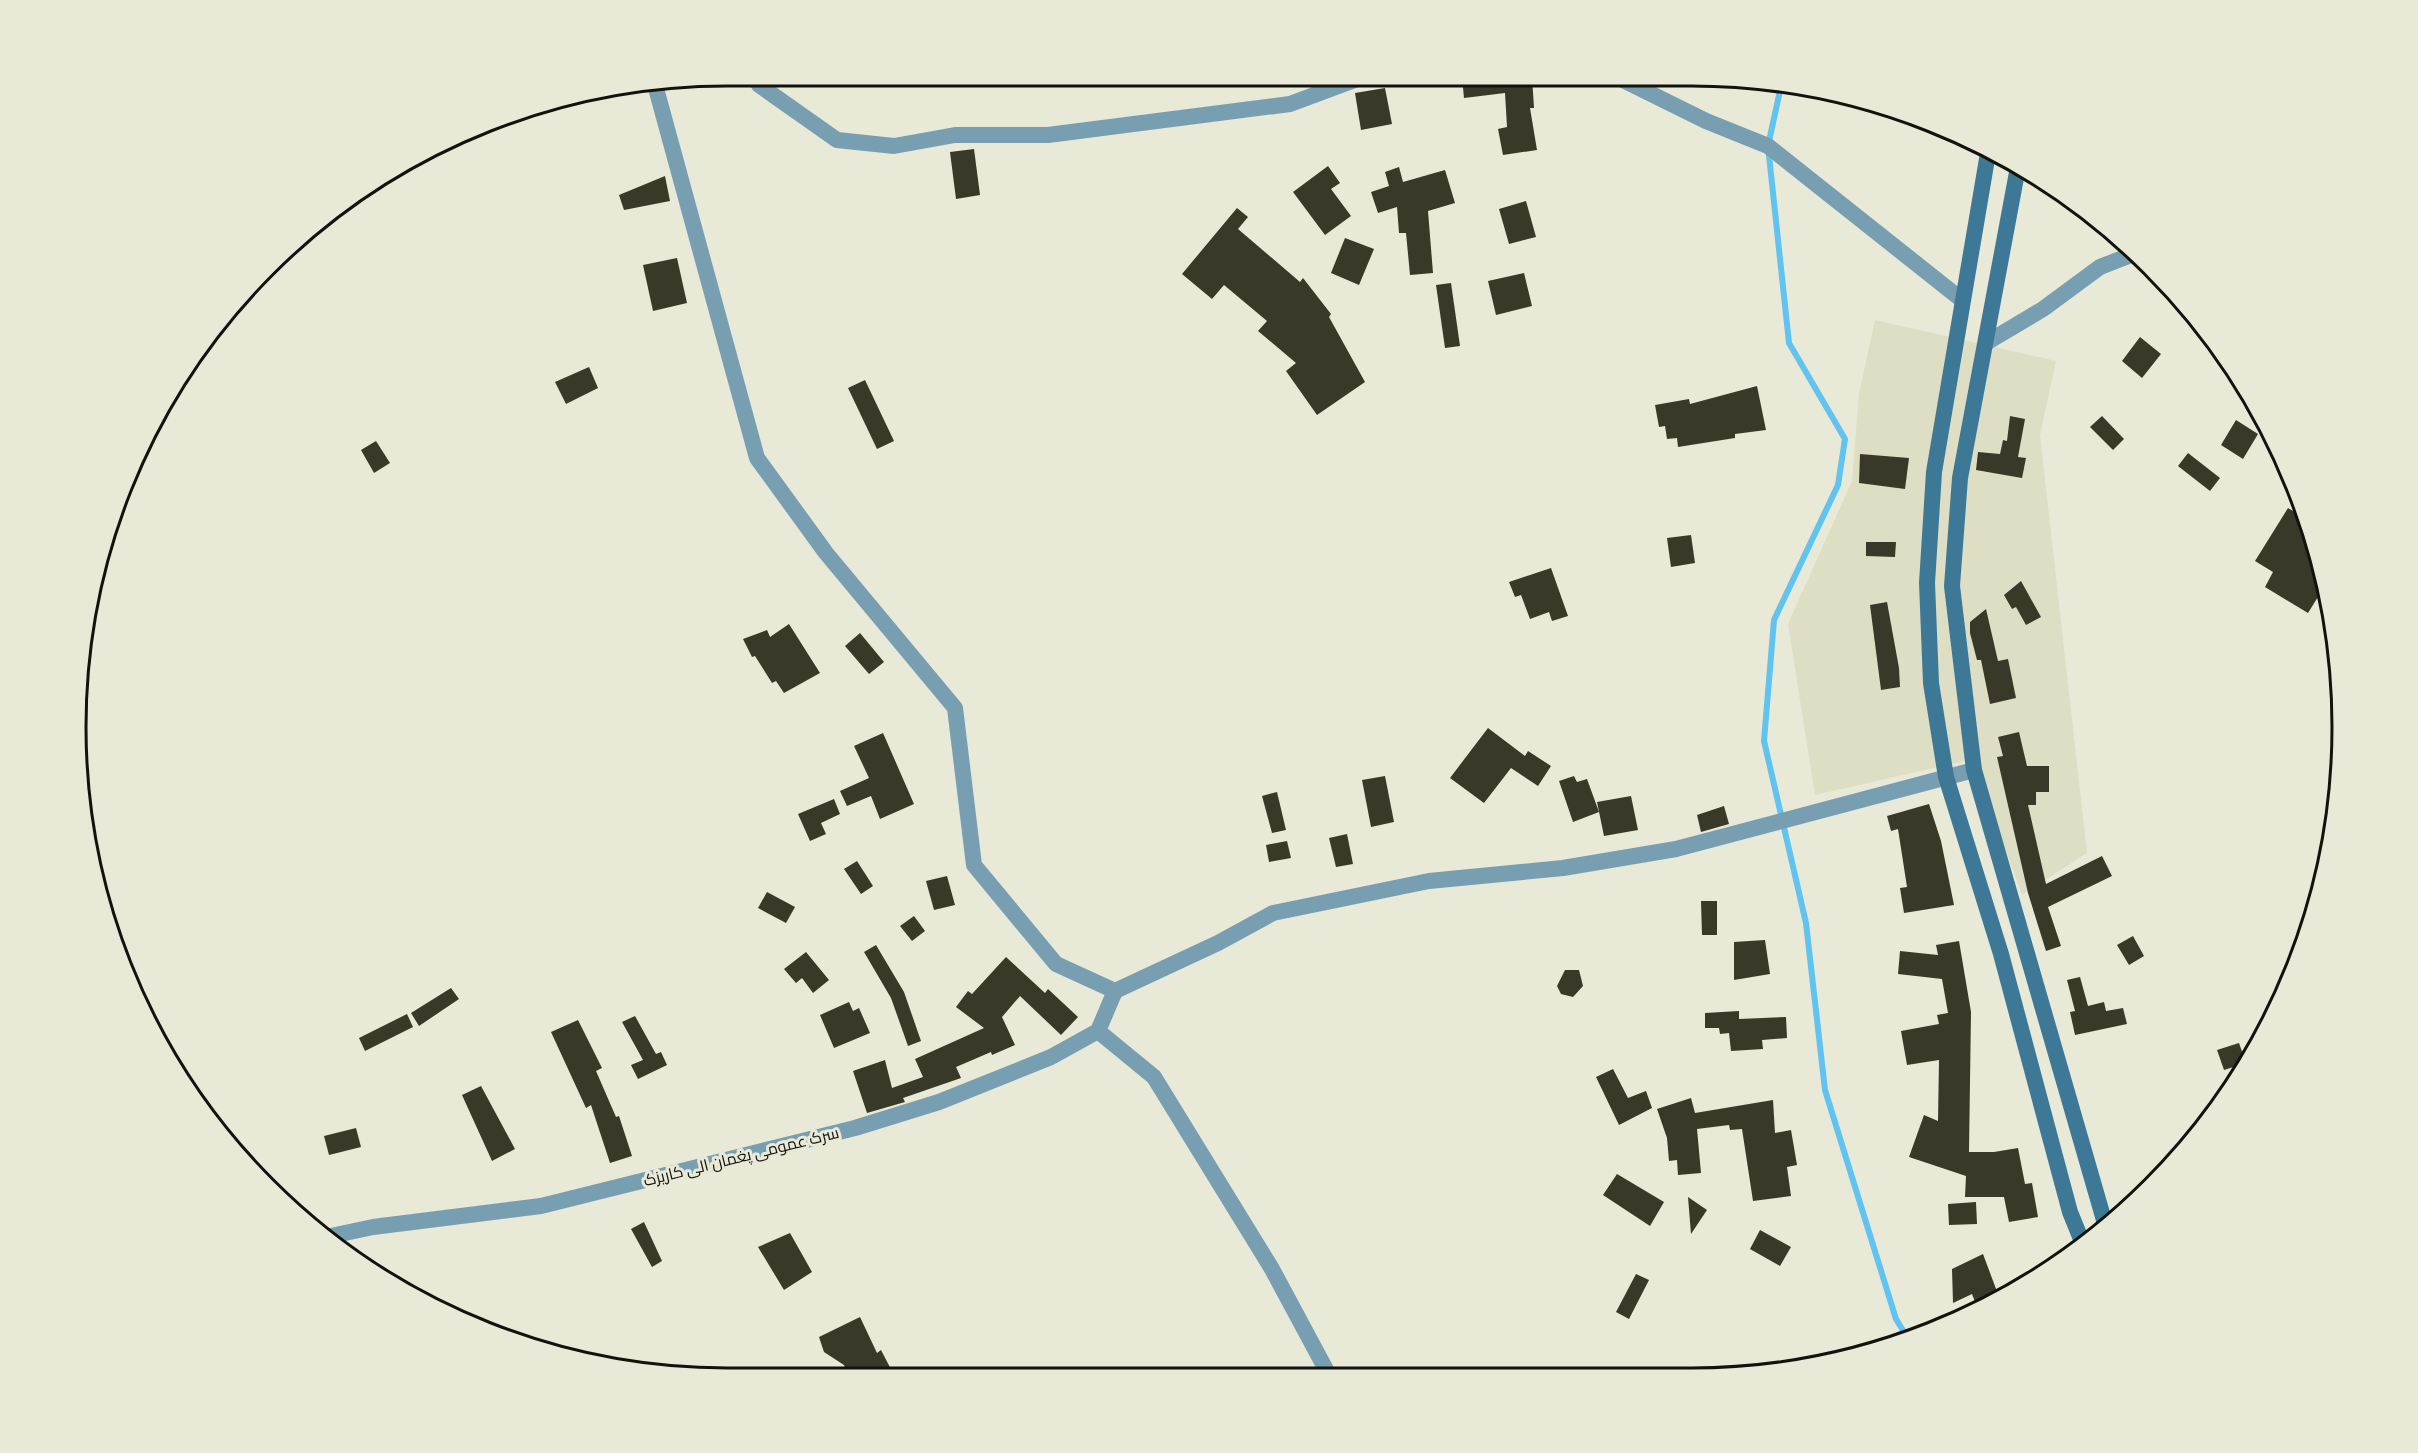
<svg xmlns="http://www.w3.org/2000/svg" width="2418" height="1453" viewBox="0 0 2418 1453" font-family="Manrope,Cairo,sans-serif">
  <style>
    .built { fill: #dedec5 }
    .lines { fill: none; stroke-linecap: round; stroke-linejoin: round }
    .stream { stroke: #60c3f0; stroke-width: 6 }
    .building { fill: #39392a }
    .minor { stroke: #789eb1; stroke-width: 16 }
    .tertiary { stroke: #789eb1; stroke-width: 16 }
    .secondary { stroke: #3d7996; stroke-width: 16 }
    .labels { text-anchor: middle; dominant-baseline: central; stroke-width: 6; stroke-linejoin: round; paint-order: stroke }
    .street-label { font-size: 16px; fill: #13130d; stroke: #e8e9d7 }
    .rim { fill: none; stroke: #13130d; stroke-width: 3 }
  </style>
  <rect width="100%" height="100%" fill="#e8e9d7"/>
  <!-- built -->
  <path class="built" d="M1875,320L2056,361L2040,435L2087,853L2022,895L1973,759L1815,795L1788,624L1852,481L1859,394Z"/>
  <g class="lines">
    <!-- stream -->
    <path class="stream" d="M1781,86L1768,146L1789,343L1845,439L1838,485L1774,620L1764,741L1806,923L1825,1090L1896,1319L1907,1337"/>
  </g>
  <!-- building -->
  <g class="building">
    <path d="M1462,77H1532L1534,108H1530L1537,150L1503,155L1498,129L1507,127L1505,93L1464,98Z"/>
    <path d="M1385,88L1392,124L1361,130L1355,93Z"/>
    <path d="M974,149L980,195L956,199L950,152Z"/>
    <path d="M1328,166L1340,183L1331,189L1351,216L1325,235L1293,192Z"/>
    <path d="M1399,167L1403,182L1445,170L1455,203L1428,211L1433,273L1410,275L1406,233H1399L1397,207L1378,213L1371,192L1389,186L1385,172Z"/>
    <path d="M665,176L670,201L624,210L619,195Z"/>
    <path d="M1526,201L1536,237L1509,244L1499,209Z"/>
    <path d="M1237,208L1248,217L1238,229L1300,282L1303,278L1331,314L1329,317L1365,382L1317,415L1286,371L1296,363L1258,331L1267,321L1224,285L1212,299L1182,274Z"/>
    <path d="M1345,238L1374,249L1359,285L1331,273Z"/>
    <path d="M677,258L687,303L653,311L643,265Z"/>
    <path d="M1524,273L1532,306L1496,315L1488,281Z"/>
    <path d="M1451,283L1460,346L1445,348L1436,285Z"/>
    <path d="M2140,337L2161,354L2142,378L2122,361Z"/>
    <path d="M589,367L598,388L566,404L555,382Z"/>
    <path d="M865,380L894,441L877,449L848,388Z"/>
    <path d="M1757,386L1766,430L1735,434V438L1678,447L1677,438L1667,439L1665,426L1659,427L1655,405L1689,399L1690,404Z"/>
    <path d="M2010,416L2025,419L2018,457L2026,458L2022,478L1976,470L1978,452L2000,454L2003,440L2007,441Z"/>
    <path d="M2102,416L2124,439L2113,450L2090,427Z"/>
    <path d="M2236,420L2258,434L2243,459L2221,445Z"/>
    <path d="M376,441L390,463L374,473L361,450Z"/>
    <path d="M2188,453L2220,478L2210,491L2178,466Z"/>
    <path d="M1860,454L1909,458L1905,489L1859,483Z"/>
    <path d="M2288,508L2303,517L2298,525L2310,533L2326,584L2308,613L2265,587L2273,572L2255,561Z"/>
    <path d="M1691,535L1695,563L1671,567L1667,538Z"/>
    <path d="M1866,542H1896L1895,557L1866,556Z"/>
    <path d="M1551,568L1568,616L1552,621L1549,612L1530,619L1521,595L1515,597L1509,582Z"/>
    <path d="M2021,581L2041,617L2026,625L2016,607L2012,609L2004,595Z"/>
    <path d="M1887,602L1899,668L1900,687L1881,690L1870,605Z"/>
    <path d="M1986,609L1998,661L2008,659L2016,698L1990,704L1981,660H1977L1970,633V622Z"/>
    <path d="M789,624L820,673L784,693L776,681L772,683L755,656L752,657L743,639L767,630L770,637Z"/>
    <path d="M860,633L884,662L869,674L845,646Z"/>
    <path d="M1488,728L1525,756L1528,751L1551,766L1538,786L1511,768L1484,803L1450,778Z"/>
    <path d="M2019,732L2027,766H2049V792H2036V805H2028L2046,884L2102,856L2112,876L2048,907L2061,946L2046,951L2028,893L1997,757L2003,756L1998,737Z"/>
    <path d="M883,733L914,804L880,819L871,796L847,806L840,791L869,778L854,746Z"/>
    <path d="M1385,776L1394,822L1371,827L1362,780Z"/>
    <path d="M1574,776L1577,782L1587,779L1599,812L1573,822L1559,781Z"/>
    <path d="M1277,792L1286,830L1272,833L1262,796Z"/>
    <path d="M1631,796L1638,830L1604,836L1597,802Z"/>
    <path d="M834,799L840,814L821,823L826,834L810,841L798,814Z"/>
    <path d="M1929,804L1941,841L1954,905L1904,913L1900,888L1907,887L1898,829L1891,831L1887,816Z"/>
    <path d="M1724,806L1729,824L1701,832L1697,815Z"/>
    <path d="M1347,834L1353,864L1336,867L1329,838Z"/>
    <path d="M1287,841L1291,858L1269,862L1266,845Z"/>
    <path d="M857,861L873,886L861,894L844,869Z"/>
    <path d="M947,876L955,905L934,910L926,881Z"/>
    <path d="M767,892L795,907L786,923L758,908Z"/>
    <path d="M1701,901H1717V935H1702Z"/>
    <path d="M914,916L925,931L912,941L900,926Z"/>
    <path d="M2133,936L2144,956L2129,965L2117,945Z"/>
    <path d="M1765,940L1770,974L1734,980V942Z"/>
    <path d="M1959,941L1971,1012L1969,1152H1994L2018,1148L2025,1184L2032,1183L2038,1217L2009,1222L2004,1197H1965L1966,1176L1909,1157L1924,1115L1938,1121L1939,1060L1907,1065L1901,1031L1939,1024L1937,1015L1948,1013L1942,979L1898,974L1900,951L1938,955L1936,945Z"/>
    <path d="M876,945L904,992L921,1041L908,1046L891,998L864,952Z"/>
    <path d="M806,952L829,980L813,993L802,978L796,983L784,969Z"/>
    <path d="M1006,957L1045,993L1048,989L1078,1017L1061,1035L1020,996L1002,1017L1015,1045L992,1055L991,1052L956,1067L961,1078L903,1098L905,1102L867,1113L853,1071L885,1060L892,1088L923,1077L915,1059L984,1028L956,1007L968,991L972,994Z"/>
    <path d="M1565,970H1579L1583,986L1573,997L1561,994L1557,986Z"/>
    <path d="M2080,977L2088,1006L2104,1002L2106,1011L2123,1008L2127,1024L2075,1035L2070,1012L2075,1011L2067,980Z"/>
    <path d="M451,988L459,999L419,1026L411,1013Z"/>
    <path d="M849,1002L853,1011L859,1008L870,1033L834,1048L820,1015Z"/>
    <path d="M1739,1011V1019L1786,1017L1787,1038L1762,1040L1763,1049L1731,1051L1729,1033L1720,1034L1719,1028H1705V1013Z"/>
    <path d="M407,1014L413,1027L365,1051L359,1038Z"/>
    <path d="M635,1016L656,1054L661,1052L667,1065L638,1079L631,1065L643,1060L622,1022Z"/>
    <path d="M578,1020L602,1068L596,1071L616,1117L619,1116L632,1156L610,1163L591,1105L586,1108L551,1032Z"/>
    <path d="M2239,1043L2246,1063L2224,1070L2217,1050Z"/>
    <path d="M1613,1069L1628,1098L1646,1091L1652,1108L1619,1125L1596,1077Z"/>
    <path d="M481,1086L515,1149L492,1161L462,1095Z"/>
    <path d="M1691,1098L1695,1113L1773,1100L1775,1133L1791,1130L1797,1165L1787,1167L1791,1196L1753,1201L1742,1129L1730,1130L1729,1125L1697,1129L1701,1173L1678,1175L1677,1160L1669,1161L1667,1138L1657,1109Z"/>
    <path d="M356,1128L361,1147L329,1155L324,1136Z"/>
    <path d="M1617,1174L1664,1202L1650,1226L1603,1195Z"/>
    <path d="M1688,1197L1707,1210L1691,1234Z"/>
    <path d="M1976,1202L1977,1224L1949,1225L1948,1204Z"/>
    <path d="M644,1222L662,1261L652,1267L631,1229Z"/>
    <path d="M1760,1230L1791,1247L1780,1266L1750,1249Z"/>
    <path d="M790,1233L812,1272L784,1290L758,1247Z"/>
    <path d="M1983,1254L1999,1297L1977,1307L1972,1294L1953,1303L1952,1269Z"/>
    <path d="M1636,1274L1649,1280L1629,1319L1616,1312Z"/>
    <path d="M860,1317L877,1353L881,1350L895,1377H848L844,1365L824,1352L819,1337Z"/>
  </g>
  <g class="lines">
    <!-- minor -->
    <g class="minor">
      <path d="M1617,77L1706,121L1768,146L1962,300"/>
      <path d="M757,80L759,85L837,140L894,146L955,135H1048L1290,104L1360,78"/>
      <path d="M1098,1031L1154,1077L1272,1269L1330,1377"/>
    </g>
    <!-- tertiary -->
    <g class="tertiary">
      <path d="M654,81L757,458L826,553L955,708L974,865L1056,964L1115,991L1218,943L1273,913L1429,881L1563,868L1676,849L1974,770"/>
      <path d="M1986,343L2043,309L2100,267L2136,253"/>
      <path d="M326,1237L373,1227L541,1206L855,1128L939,1102L1051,1057L1098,1031L1115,991"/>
    </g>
    <!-- secondary -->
    <g class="secondary">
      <path d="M1988,153L1934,472L1927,583L1931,683L1946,777L2001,954L2070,1212L2083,1244"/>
      <path d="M2018,167L1960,478L1952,586L1974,770L2106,1227"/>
    </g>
  </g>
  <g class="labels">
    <!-- street labels -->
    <g class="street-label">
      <text transform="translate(741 1156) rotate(-14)">سرک عمومی پغمان الی کاریزک</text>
    </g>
  </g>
  <!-- crop -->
  <path d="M0 0H2418V1453H0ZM727 86H1691A641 641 0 0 1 2332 727V727A641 641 0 0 1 1691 1368H727A641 641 0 0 1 86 727V727A641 641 0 0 1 727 86Z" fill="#e8e9d7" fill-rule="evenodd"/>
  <path class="rim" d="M727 86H1691A641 641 0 0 1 2332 727V727A641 641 0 0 1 1691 1368H727A641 641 0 0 1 86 727V727A641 641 0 0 1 727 86Z"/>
</svg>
